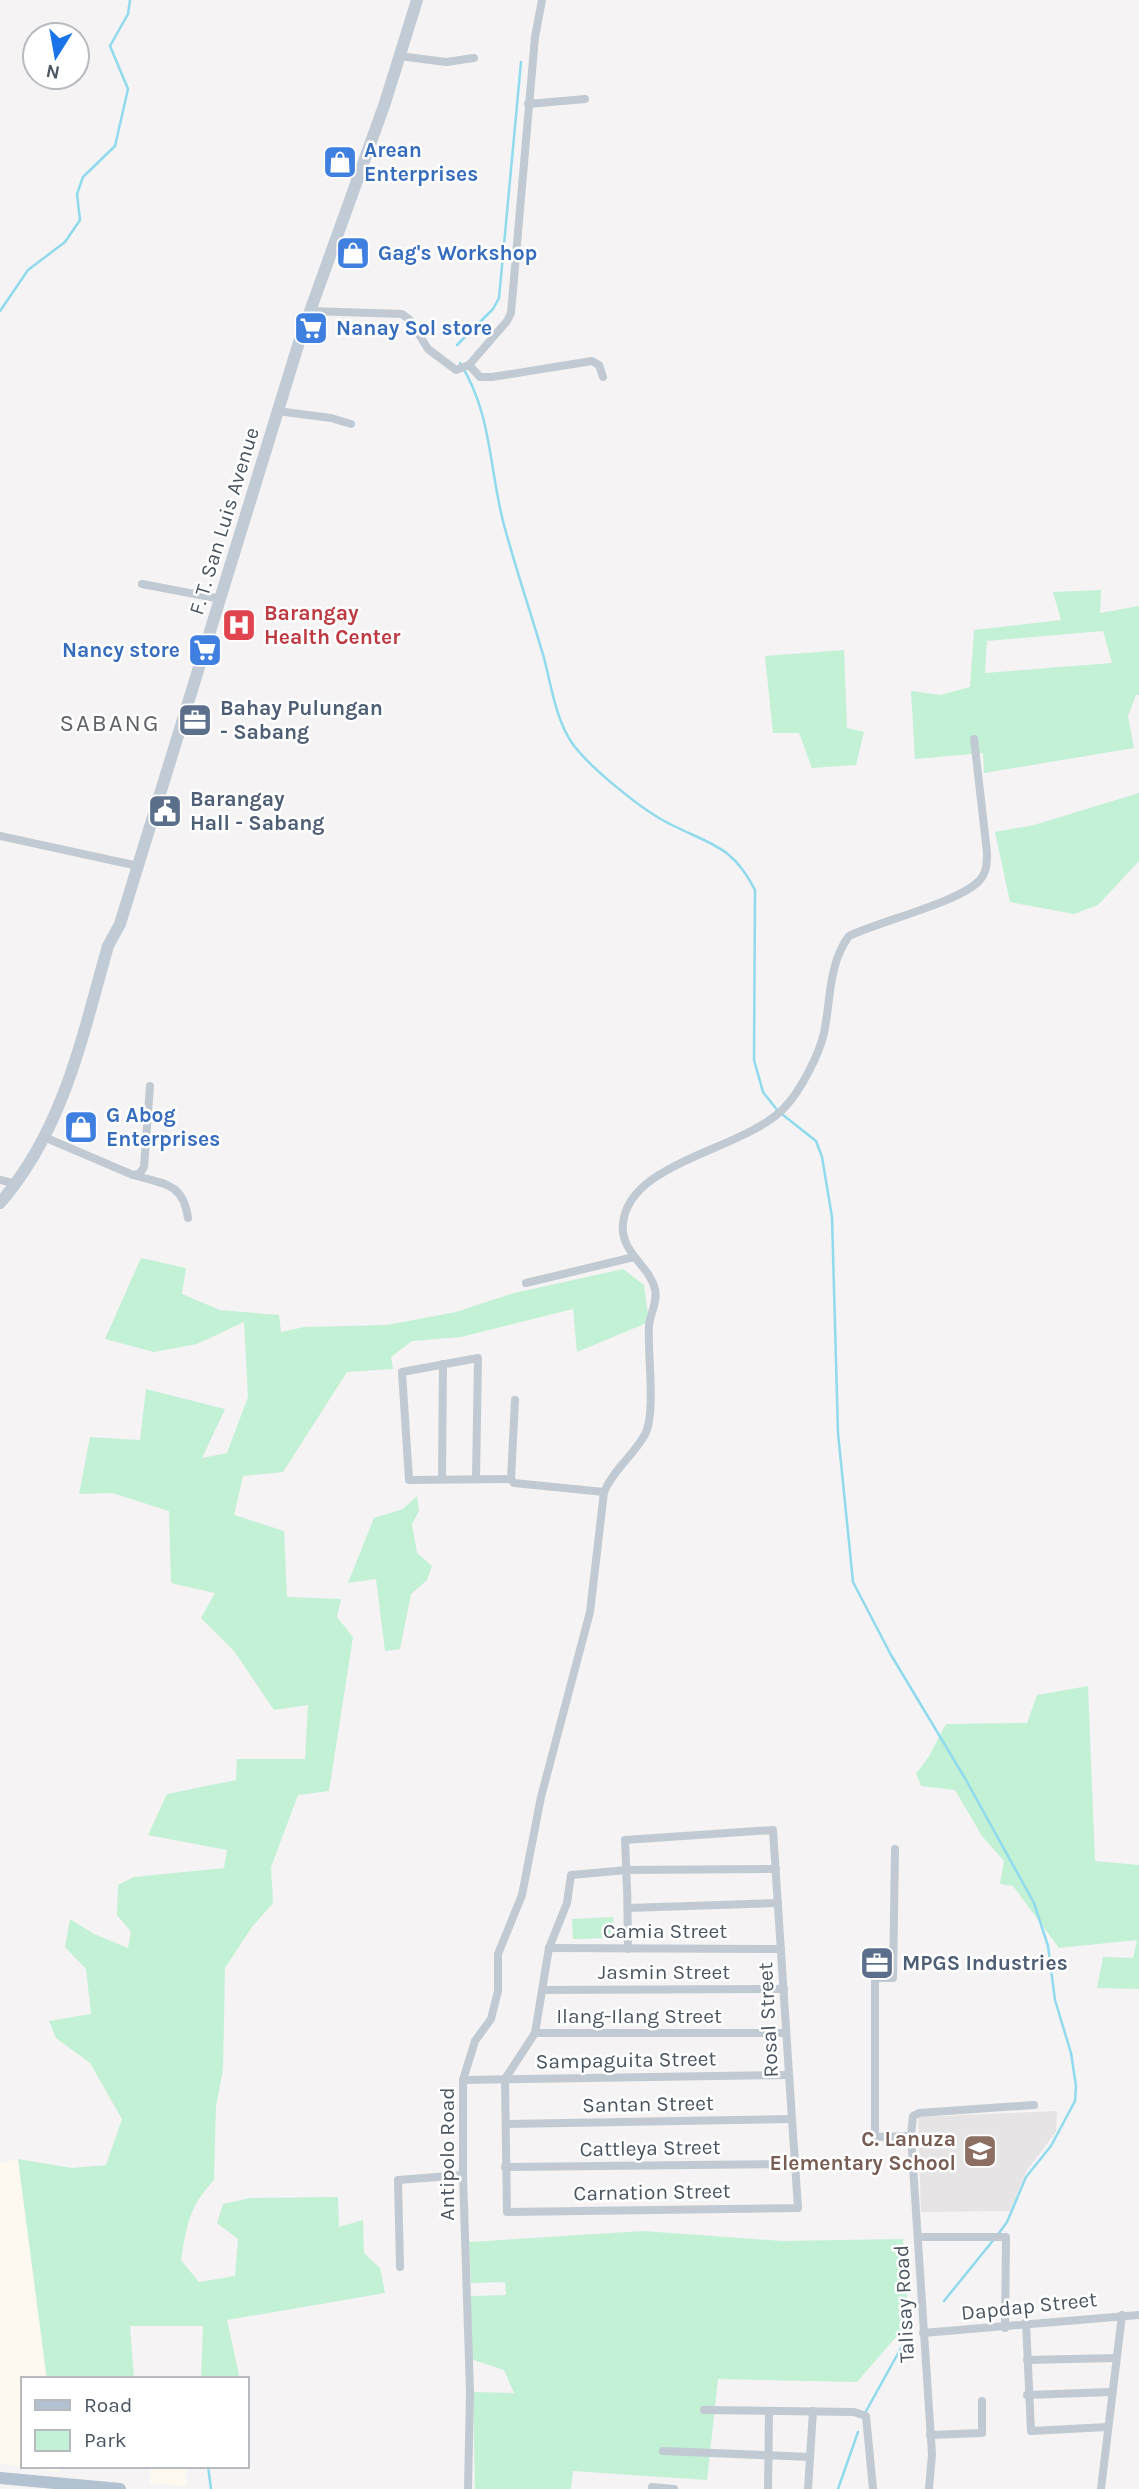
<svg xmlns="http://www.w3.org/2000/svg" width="1139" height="2489" viewBox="0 0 1139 2489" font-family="Karla,sans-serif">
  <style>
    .commercial { fill: #fdf9ef }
    .education { fill: #e6e4e5 }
    .green { fill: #c3f1d5; fill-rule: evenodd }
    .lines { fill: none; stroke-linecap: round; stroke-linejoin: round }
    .stream { stroke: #90daee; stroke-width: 2.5 }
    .street { stroke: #c1cad2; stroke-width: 8 }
    .secondary { stroke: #c1cbd6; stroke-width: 12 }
    .primary { stroke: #b3c2d1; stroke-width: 12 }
    .labels { text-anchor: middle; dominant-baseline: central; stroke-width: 5; stroke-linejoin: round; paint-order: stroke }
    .shop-label { font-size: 21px; font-weight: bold; fill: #366cbe; stroke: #fff; text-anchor: start }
    .street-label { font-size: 21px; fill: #4a5661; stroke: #fff }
    .health-label { font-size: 21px; font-weight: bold; fill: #be3a42; stroke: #fff; text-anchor: start }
    .service-label { font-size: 21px; font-weight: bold; fill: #4e5e75; stroke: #fff; text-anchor: start }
    .education-label { font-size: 21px; font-weight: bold; fill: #785e54; stroke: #fff; text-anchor: end }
    .quarter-label { font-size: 24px; letter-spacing: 2px; fill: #5f6368; stroke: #fff }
  </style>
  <rect width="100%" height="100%" fill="#f5f3f3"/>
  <!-- commercial -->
  <g class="commercial">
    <path d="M18,2159L46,2379H23V2466H58L59,2472L0,2464V2164Z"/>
    <path d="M150,2466H186L187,2486L150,2483Z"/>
  </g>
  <!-- education -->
  <path class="education" d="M1057,2111L1056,2132L1027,2170L1010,2211L921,2212L918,2117Z"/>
  <!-- green -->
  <g class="green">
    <path d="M1101,590L1100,613L1139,606V695H1136L1128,716L1134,748L984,773L983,753L915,759L911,691L940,695L970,687L974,630L1061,620L1053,592ZM1103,631L1112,663L985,673L987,641Z"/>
    <path d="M844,650L847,728L864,732L856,765L812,768L799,733H773L765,656Z"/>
    <path d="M1139,793V861L1098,905L1074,914L1010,902L995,832L1034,825Z"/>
    <path d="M141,1258L186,1268L182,1294L220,1310L279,1315L281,1332L304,1327L387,1325L456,1312L514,1293L623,1269L644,1285L649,1322L577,1352L573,1309L461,1337L412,1341L391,1357L393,1369L347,1372L283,1472L243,1476L234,1515L284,1531L287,1597L341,1599L337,1617L353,1637L329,1791L298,1795L271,1867L273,1903L252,1927L225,1968L223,2069L216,2106L214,2180C189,2207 187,2224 181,2260L199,2282L235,2276L238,2239L217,2223L223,2204L250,2198L338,2197L339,2227L363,2220L364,2253L380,2268L385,2293L227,2320L239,2375L236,2379H201L203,2326H130L134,2379H47L18,2159L72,2168L106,2165L122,2119L90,2063L56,2038L49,2021L91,2014L86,1969L65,1947L70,1919L94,1934L128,1948L131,1932L117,1915L118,1885L134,1877L224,1868L227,1850L148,1835L167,1794L236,1780L237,1759H305L308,1705L274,1710L234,1651L201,1618L215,1593L171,1583L169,1511L112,1493L79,1494L90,1437L140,1440L146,1389L225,1409L202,1458L227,1453L248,1397L244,1322L197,1344L154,1352L105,1339Z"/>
    <path d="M417,1496L419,1511L412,1524L417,1553L432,1566L427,1580L411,1594L400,1649L385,1651L376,1579L348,1583L374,1518L403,1509Z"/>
    <path d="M1088,1686L1095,1861L1139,1865V1989L1097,1988L1103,1957L1133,1958L1137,1940L1059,1948L1013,1886L1000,1884L1004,1861L982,1836L955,1790L921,1786L916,1773C931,1758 935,1742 946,1724L1027,1723L1037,1695Z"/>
    <path d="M613,1917L614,1938L573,1939L572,1919Z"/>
    <path d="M643,2231L782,2241L903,2239L909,2322L857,2382L718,2379L707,2480L573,2471L571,2489H475L473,2392L514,2393L504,2370L470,2359L471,2296L506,2295L505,2282L471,2283L469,2242Z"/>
  </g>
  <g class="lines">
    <!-- stream -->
    <g class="stream">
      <path d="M0,311L28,270L65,242L80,220L77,194L83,177L115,146L128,89L110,46L128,14L130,0"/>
      <path d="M457,345L493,309L499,298L521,62"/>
      <path d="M460,363C492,413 489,469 504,525C516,570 531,613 544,658C551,685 556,720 572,743C589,767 643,811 670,824C711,845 732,845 755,890L754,1060L763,1092L778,1111L816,1141L822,1157L832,1217L838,1433L853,1582L891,1655L966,1780L1034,1903L1048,1946L1055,2000L1071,2053L1076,2086L1075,2101L1051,2146L1026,2177L1007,2222L999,2233"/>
      <path d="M944,2301L995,2238"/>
      <path d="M865,2413L906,2339"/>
      <path d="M208,2466L211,2489"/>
      <path d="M838,2489L858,2432"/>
    </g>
    <!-- street -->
    <g class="street">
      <path d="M399,56L446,62L474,58"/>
      <path d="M528,104L585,99"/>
      <path d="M310,311L402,314L410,320L428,349L456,370L469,365L507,321L511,313L535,37L542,0"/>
      <path d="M469,365L480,377H492L592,361L599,365L603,377"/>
      <path d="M277,411L331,418L351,424"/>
      <path d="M142,584L221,599"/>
      <path d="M0,836L138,866"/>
      <path d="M44,1137L133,1175L140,1173L144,1167L150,1086"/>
      <path d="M133,1175C163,1184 183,1182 188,1218"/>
      <path d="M0,1180L17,1184"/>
      <path d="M526,1283L634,1257"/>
      <path d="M515,1400L511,1479L514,1483L604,1492"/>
      <path d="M476,1478L478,1358L402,1372L409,1480L511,1479"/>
      <path d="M442,1479L443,1364"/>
      <path d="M895,1849L893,1978H875V2137L911,2136"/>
      <path d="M628,1908L778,1903"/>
      <path d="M549,1948L781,1949"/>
      <path d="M628,1949C628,1913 627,1876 625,1840L773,1830C782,1955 789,2082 798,2208L507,2212L505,2079L535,2033L549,1948L567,1903L571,1875L627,1870L776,1869"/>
      <path d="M544,1990L784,1989"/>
      <path d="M535,2033H786"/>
      <path d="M463,2080L788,2075"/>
      <path d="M506,2124L791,2119"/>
      <path d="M505,2167L795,2164"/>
      <path d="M918,2237H1006L1005,2328"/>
      <path d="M400,2267L398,2180L463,2175"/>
      <path d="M1026,2322L1031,2431L1107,2427"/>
      <path d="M923,2333L1139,2315"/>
      <path d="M1027,2360L1116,2358"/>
      <path d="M1027,2395L1111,2392"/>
      <path d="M704,2410L854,2412L866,2416L873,2489"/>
      <path d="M930,2435L982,2433V2401"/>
      <path d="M663,2451L810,2457"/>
      <path d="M652,2487L674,2489"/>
      <path d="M468,2489L470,2392L463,2175V2080L475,2041L491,2019L498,1991V1954L522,1895L541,1797L590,1612L604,1492C614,1469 632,1457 644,1436C657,1416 647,1352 649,1326C650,1314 658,1301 655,1289C649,1265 620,1252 623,1224C628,1161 746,1150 785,1107C801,1090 819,1055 824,1033C831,1000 828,964 849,936C880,921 956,903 978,882C987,873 987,864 987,852L974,739"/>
      <path d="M768,2489L769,2411"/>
      <path d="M808,2489L813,2411"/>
      <path d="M929,2489L932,2454L911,2136L913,2116L919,2113L1034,2105"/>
      <path d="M1101,2489L1122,2315"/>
    </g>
    <!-- secondary -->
    <path class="secondary" d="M0,1203C64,1129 82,1037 108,946L120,924L300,339L385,103L417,0"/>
    <!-- primary -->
    <path class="primary" d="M0,2478L120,2489"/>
  </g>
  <!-- icons -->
  <defs>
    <g id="shop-square" transform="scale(1.75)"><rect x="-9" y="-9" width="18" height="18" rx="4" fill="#3f7fe0" stroke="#fff"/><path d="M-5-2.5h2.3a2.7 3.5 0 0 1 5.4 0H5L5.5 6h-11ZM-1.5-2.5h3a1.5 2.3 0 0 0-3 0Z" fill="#fff"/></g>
    <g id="supermarket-square" transform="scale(1.75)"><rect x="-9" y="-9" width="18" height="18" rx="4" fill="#3f7fe0" stroke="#fff"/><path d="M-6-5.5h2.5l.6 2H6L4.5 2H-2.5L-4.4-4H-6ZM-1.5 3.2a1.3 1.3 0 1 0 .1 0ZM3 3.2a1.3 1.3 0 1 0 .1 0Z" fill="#fff"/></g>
    <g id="hospital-square" transform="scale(1.75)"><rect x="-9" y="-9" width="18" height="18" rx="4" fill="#e0444e" stroke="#fff"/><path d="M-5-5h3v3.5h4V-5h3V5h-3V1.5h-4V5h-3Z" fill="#fff"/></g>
    <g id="office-square" transform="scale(1.75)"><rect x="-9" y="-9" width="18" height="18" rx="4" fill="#5c6f8a" stroke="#fff"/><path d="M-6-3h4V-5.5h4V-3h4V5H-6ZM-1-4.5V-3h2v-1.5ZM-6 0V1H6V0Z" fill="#fff"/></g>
    <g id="civic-square" transform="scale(1.75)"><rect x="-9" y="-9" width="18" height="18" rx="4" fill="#5c6f8a" stroke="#fff"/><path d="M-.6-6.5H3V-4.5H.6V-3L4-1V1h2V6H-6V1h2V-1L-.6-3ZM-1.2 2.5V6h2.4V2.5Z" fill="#fff"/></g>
    <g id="school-square" transform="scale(1.75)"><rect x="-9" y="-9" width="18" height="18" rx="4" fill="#8d6e63" stroke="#fff"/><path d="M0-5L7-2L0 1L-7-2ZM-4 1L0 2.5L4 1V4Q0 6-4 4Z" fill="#fff"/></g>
  </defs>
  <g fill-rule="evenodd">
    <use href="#shop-square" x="340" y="162"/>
    <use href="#shop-square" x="353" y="253"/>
    <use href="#supermarket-square" x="311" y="328"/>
    <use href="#hospital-square" x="239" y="625"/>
    <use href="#supermarket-square" x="205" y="650"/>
    <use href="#office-square" x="195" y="720"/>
    <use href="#civic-square" x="165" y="811"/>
    <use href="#shop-square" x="81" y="1127"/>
    <use href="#office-square" x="877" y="1963"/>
    <use href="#school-square" x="980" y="2151"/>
  </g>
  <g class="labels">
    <!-- shop labels -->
    <g class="shop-label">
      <text x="364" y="150">Arean<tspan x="364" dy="24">Enterprises</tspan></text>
      <text x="378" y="253">Gag's Workshop</text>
      <text x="336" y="328">Nanay Sol store</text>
      <text x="180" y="650" text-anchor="end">Nancy store</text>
      <text x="106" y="1115">G Abog<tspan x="106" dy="24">Enterprises</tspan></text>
    </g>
    <!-- street labels -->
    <g class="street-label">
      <text transform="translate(224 521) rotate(-73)">F. T. San Luis Avenue</text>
      <text x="665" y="1931">Camia Street</text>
      <text x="664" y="1972">Jasmin Street</text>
      <text x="639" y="2016">Ilang-Ilang Street</text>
      <text transform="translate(768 2020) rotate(-93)">Rosal Street</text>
      <text transform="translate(626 2060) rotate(-1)">Sampaguita Street</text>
      <text transform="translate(648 2104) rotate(-1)">Santan Street</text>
      <text transform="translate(650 2148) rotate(-1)">Cattleya Street</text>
      <text transform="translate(447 2154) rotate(-90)">Antipolo Road</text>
      <text transform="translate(652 2192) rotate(-1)">Carnation Street</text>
      <text transform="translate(904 2304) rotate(-93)">Talisay Road</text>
      <text transform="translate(1029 2306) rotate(-6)">Dapdap Street</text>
    </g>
    <!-- health labels -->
    <g class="health-label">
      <text x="264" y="613">Barangay<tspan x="264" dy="24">Health Center</tspan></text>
    </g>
    <!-- service labels -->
    <g class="service-label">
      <text x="220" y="708">Bahay Pulungan<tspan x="220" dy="24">- Sabang</tspan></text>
      <text x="190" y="799">Barangay<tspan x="190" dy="24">Hall - Sabang</tspan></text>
      <text x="902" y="1963">MPGS Industries</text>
    </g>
    <!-- education labels -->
    <g class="education-label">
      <text x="956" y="2139">C. Lanuza<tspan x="956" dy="24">Elementary School</tspan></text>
    </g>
    <!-- quarter labels -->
    <g class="quarter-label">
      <text x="110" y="723">SABANG</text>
    </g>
  </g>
  <!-- legend -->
  <rect x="21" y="2377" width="228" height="91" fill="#ffffff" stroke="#b7bbc0" stroke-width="2"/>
  <rect x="35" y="2400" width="35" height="10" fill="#b3c2d1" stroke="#b7bbc0" stroke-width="2"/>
  <text x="84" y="2412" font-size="21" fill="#4a5661">Road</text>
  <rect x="35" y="2430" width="35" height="21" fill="#c3f1d5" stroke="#b7bbc0" stroke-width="2"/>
  <text x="84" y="2447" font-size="21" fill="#4a5661">Park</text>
  <!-- north arrow -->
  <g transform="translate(56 56) rotate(191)"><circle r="33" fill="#ffffff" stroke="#b7bbc0" stroke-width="2"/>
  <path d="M0-5L12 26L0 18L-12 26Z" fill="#1a73e8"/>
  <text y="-10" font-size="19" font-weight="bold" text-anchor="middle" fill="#4a5661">N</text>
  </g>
</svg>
